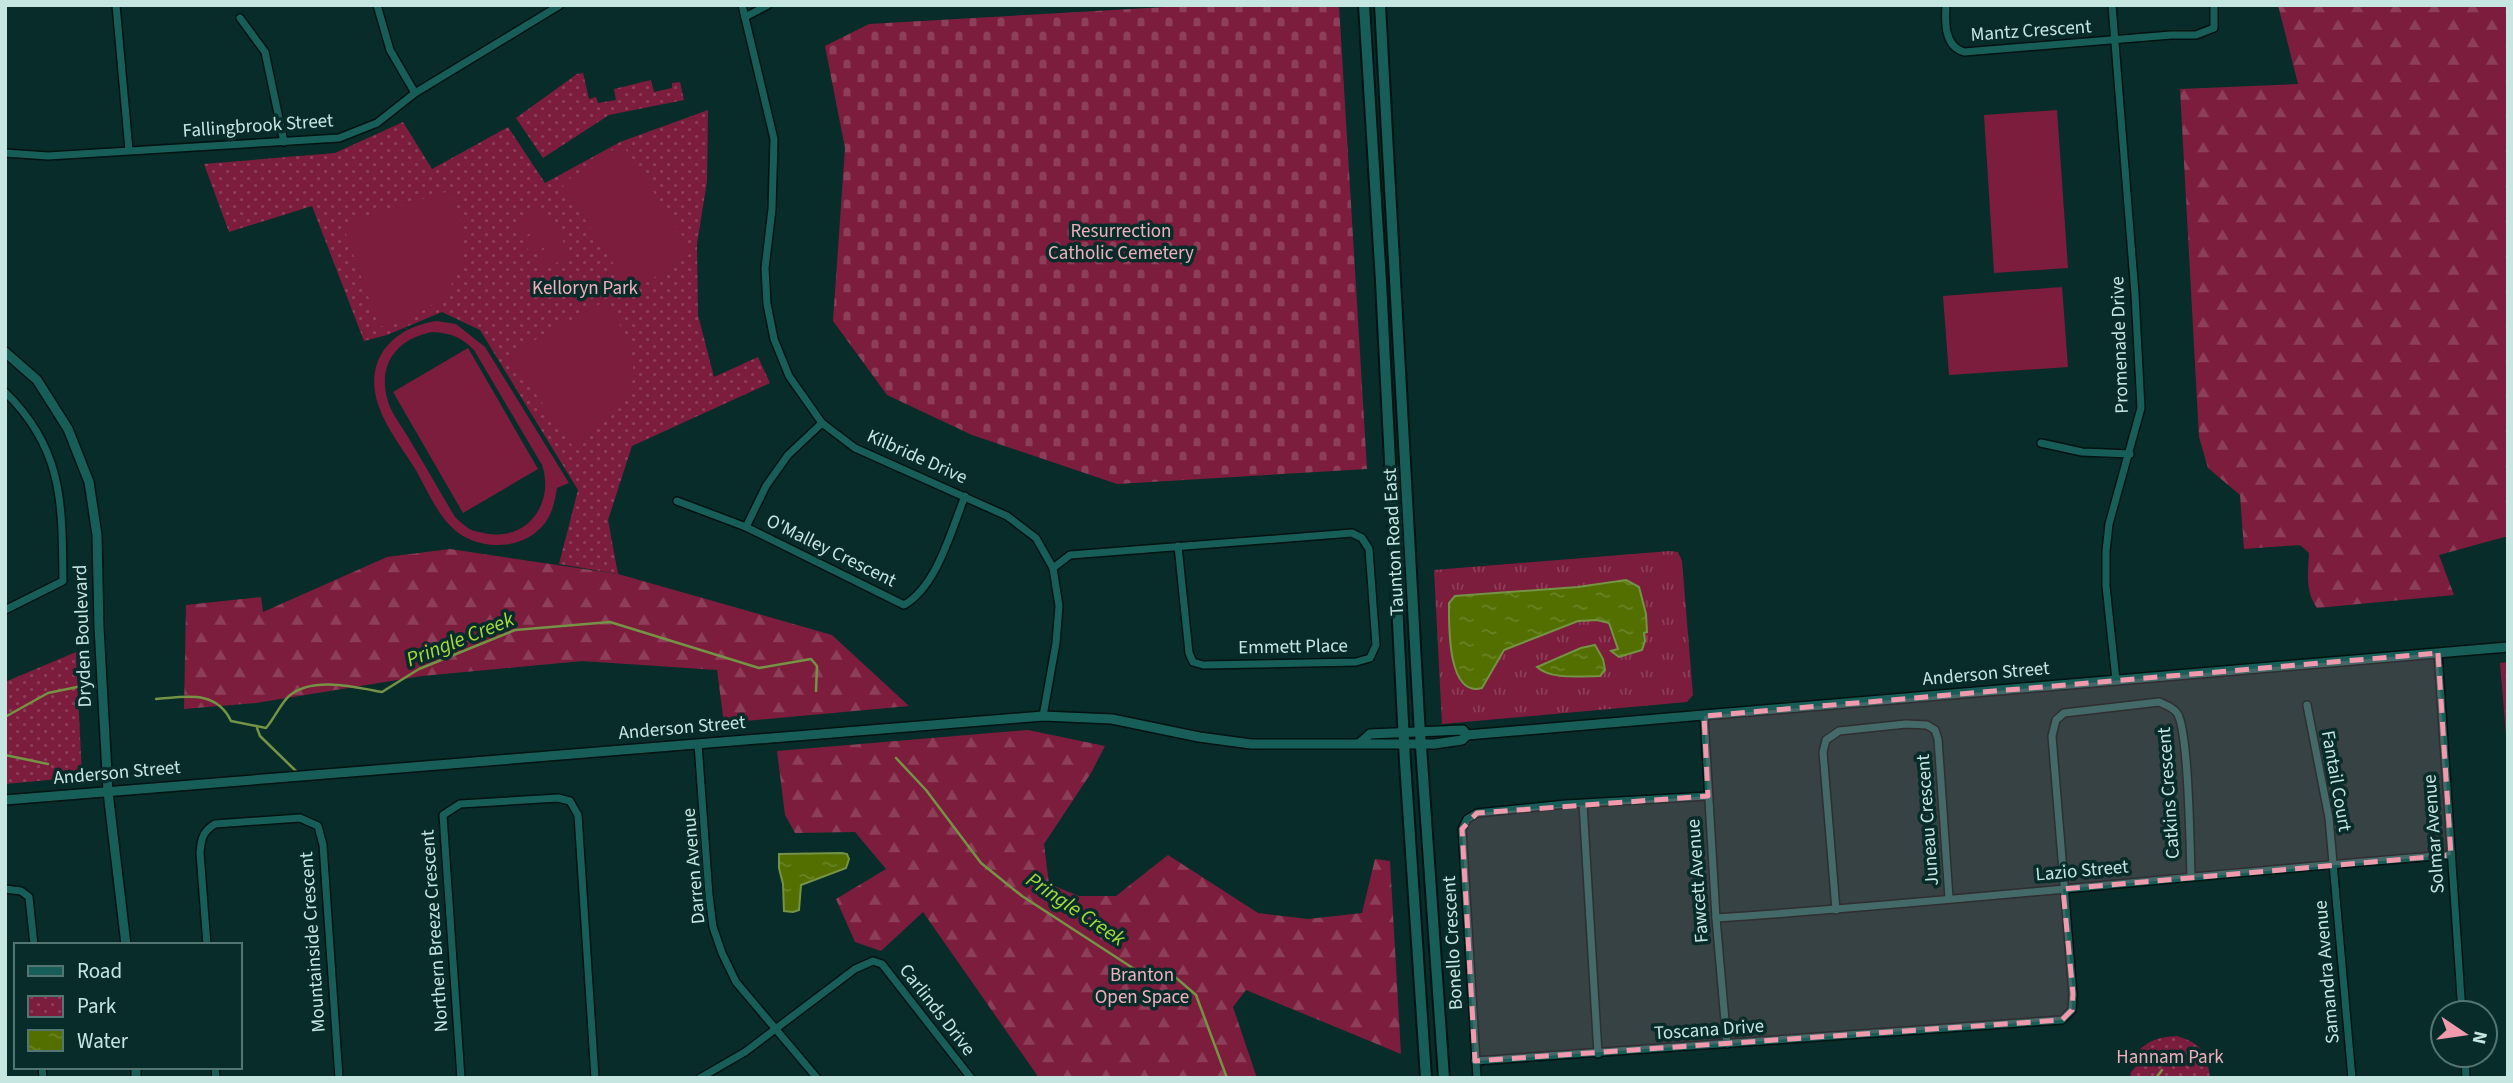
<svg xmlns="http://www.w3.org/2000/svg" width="2513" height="1083" viewBox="0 0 2513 1083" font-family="'Source Sans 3',sans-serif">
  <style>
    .grass { fill: url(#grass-tufts) }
    .forest { fill: url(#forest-firs) }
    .cemetery { fill: url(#cemetery-stones) }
    .park { fill: url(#park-dots) }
    .garden { fill: #7c1d3d; fill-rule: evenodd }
    .water { fill: url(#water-ripples); stroke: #759344; stroke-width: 2 }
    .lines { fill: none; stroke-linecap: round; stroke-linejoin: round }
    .stream { stroke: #759344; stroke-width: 2.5 }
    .minor-casing { stroke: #011311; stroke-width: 10 }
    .tertiary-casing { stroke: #011311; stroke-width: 12 }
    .secondary-casing { stroke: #011311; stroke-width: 14 }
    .minor { stroke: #185e58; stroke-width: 7 }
    .tertiary { stroke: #185e58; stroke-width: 9 }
    .secondary { stroke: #185e58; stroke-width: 10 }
    .marked { fill: #f29aad; fill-opacity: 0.2; stroke: #f29aad; stroke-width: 5; stroke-dasharray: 14 9; stroke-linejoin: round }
    .labels { text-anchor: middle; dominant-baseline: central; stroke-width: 7; stroke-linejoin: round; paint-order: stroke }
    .street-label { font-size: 19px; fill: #c6e6e2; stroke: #082c29 }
    .park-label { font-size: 19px; fill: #f0b1bd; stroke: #082c29 }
    .water-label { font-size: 21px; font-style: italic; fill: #a9db3a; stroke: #082c29 }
  </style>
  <defs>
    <pattern id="grass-tufts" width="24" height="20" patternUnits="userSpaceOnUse" patternTransform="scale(1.75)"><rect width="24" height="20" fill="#7c1d3d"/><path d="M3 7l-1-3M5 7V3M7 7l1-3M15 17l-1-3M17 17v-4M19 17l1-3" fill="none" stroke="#8d3e59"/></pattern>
    <pattern id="forest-firs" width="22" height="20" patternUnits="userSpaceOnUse" patternTransform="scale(1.75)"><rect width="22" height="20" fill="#7c1d3d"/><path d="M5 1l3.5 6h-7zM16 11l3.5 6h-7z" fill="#8d3e59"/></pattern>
    <pattern id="cemetery-stones" width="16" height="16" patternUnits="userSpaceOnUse" patternTransform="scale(1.75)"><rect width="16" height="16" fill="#7c1d3d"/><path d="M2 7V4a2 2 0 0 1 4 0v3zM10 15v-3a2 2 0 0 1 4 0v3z" fill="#8d3e59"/></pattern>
    <pattern id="park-dots" width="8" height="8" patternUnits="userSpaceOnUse" patternTransform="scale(1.75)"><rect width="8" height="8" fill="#7c1d3d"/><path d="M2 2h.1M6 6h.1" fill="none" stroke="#8d3e59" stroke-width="1.8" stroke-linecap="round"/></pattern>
    <pattern id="water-ripples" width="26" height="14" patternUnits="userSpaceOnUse" patternTransform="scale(1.75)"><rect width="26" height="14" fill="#526f00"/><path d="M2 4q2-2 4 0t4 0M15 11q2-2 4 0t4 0" fill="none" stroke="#698425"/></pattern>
  </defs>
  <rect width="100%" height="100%" fill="#082c29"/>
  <!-- grass -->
  <path class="grass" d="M1670,551L1678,552L1682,561L1693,695L1687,702L1442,724L1434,570Z"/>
  <!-- forest -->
  <g class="forest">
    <path d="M2278,5H2508V536L2439,555L2454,595L2317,608C2305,591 2308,573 2309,553L2300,545L2244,549L2240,495L2208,468L2199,437L2180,89L2298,84Z"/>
    <path d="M450,549L618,574L832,635L909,706L724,723L717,670L582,661L422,676L256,703L184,709L186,605L261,597L263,612L387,557Z"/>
    <path d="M2508,662V759L2500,663Z"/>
    <path d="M1028,730L1105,746L1091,773L1044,844L1049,884L1079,896H1116L1168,855L1258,913L1308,919L1362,913L1375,859L1390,861L1401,1054L1246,990L1233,1007L1257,1078H1039L923,912L881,951L855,942L836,899L886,869L855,832L795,833L785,815L777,751Z"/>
  </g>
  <!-- cemetery -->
  <path class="cemetery" d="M1201,5H1339L1367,469L1117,484L972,435L887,395L833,321L845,148L825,46L869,24Z"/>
  <!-- park -->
  <g class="park">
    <path d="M583,73L589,99L596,97L598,103L616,100L614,89L651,80L654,92L672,88V83L680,82L684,100L609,115L543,158L516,118L577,74Z"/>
    <path d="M708,110L707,181L697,244L698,315L714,377L758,357L770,383L632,446L608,520L618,574L559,564L578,490L480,330L442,312L387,335L364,341L312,206L229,232L204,164L335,153L403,122L432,169L508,127L545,183L620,142Z"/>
    <path d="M76,652L82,777L5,784V682Z"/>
    <path d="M2177,1036C2202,1044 2207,1052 2210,1078H2130L2131,1072L2139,1063L2136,1053C2149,1040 2159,1037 2177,1036Z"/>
  </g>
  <!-- garden -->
  <g class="garden">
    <path d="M2057,110L2068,268L1994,273L1984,115Z"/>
    <path d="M622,144L693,252L632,292L562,184Z"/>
    <path d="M449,191C483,260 453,311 379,327L345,231L349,222Z"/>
    <path d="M541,207L550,220L521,239L512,226Z"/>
    <path d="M551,223L560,237L532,255L523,242Z"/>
    <path d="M562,240L571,253L543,272L534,259Z"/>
    <path d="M2062,287L2068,367L1949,375L1943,296Z"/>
    <path d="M607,300C623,332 644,362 627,399C621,410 586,437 574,448L508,355Z"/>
    <path d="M437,321L456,324L485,347L569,483L557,488C555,500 553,512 545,523C526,548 489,551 463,536C441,523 429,494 417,472C405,452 386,428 379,407C362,361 392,327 437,321ZM433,332C451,333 461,337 474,350L542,465C555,503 527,543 484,533C479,532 472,531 468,528C464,525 459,521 455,517C439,490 424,464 408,437C401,425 390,412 387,398C378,363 398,338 433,332Z"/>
    <path d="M468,348L538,469L463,513L393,392Z"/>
  </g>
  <!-- water -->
  <g class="water">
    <path d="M1626,580L1639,587L1646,614L1647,632L1644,633L1645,641L1642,650L1619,657L1611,651L1618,649L1609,623L1597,620L1578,621L1504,650L1482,688C1447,698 1449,624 1449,603L1455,596L1578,587Z"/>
    <path d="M1595,645L1603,659L1605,670L1600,676C1582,676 1551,680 1537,667L1581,648Z"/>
    <path d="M842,853L847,854L849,859L846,868L801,885L799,910L793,912L784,911L783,884L779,868V854Z"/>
  </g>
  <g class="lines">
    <!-- stream -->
    <g class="stream">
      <path d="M156,699C185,697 216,689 231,721L266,728C274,719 281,703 289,696C312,676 355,687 382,692L419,669L515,630L610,622L759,668L811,659L817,666L816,691"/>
      <path d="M5,717L48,693L82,686"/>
      <path d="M257,728L260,736L298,773"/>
      <path d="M5,755L48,764"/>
      <path d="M896,758L926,790L981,863L1022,896L1142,974L1158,977L1174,976L1196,995L1227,1078"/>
      <path d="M2156,1078L2162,1070"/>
    </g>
    <!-- minor casing -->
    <g class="minor-casing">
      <g id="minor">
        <path d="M116,5L129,150"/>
        <path d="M377,5L390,50L415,93"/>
        <path d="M742,5L774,139L772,209L765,268L767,304L774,339L789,376L822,423L855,448L1007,516L1036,538L1053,568L1059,606L1056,643L1043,716"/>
        <path d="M1946,5C1945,22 1944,46 1964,52L2171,35H2196L2214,28V5"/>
        <path d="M2112,5L2135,294L2141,408L2109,524L2106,551V586L2116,680"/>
        <path d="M745,17L768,5"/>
        <path d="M240,18L265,52L284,142"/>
        <path d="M5,153L48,156L339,138L377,123L415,93L560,5"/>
        <path d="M5,392C64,449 62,505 63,581L5,610"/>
        <path d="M2041,443L2082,452L2130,454"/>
        <path d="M677,501L746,527L904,605C937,586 951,531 965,496"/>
        <path d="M746,527L766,486L788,455L822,423"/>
        <path d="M1053,568L1070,555L1352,533L1362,538L1369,549L1376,645L1370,658L1356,662L1203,665L1193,662L1189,653L1178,546"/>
        <path d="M2438,653L2462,1013"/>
        <path d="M2307,705L2329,818L2352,1078"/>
        <path d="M1704,716L1716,918L1727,1044"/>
        <path d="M698,744L709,895L713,927L722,953L736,982L817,1078"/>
        <path d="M1583,804L1598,1054"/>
        <path d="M5,889L21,891L29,897L34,945"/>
        <path d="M1836,910L1823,752L1826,740L1839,731L1906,724L1927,725L1935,730L1938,739L1949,898"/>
        <path d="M1716,918C1962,902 2206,873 2451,855"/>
        <path d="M207,945L200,853C201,839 203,831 215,824L300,818L318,826L323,845L339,1078"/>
        <path d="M2465,1055L2466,1078"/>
        <path d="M1475,1061L2062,1020L2072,1010L2073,994L2052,736L2056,720L2064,713L2159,702C2166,705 2173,707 2177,713C2189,730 2190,849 2191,876"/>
        <path d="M42,1067L43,1078"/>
        <path d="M215,1067L216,1078"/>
        <path d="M461,1078L443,815L460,804L558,798L570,801L578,815L595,1078"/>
        <path d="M700,1078L745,1052L855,969L873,961L882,964L971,1078"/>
        <path d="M1477,1078L1462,829L1467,819L1477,813L1566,804L1708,796"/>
      </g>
    </g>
    <!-- tertiary casing -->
    <g class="tertiary-casing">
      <g id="tertiary">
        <path d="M5,352L37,380L68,429L89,482L97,535L99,627L108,792L126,945"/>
        <path d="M1360,743L1370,734L1463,730L1467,735"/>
        <path d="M5,800L1043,716L1112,719L1199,737L1251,744H1434L1462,740L1467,735L2508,647"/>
        <path d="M136,1067V1078"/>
      </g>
    </g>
    <!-- secondary casing -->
    <g class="secondary-casing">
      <g id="secondary">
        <path d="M1364,5L1381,282L1405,762L1426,1078"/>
        <path d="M1380,5L1419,718L1444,1078"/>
      </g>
    </g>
    <!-- minor -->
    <use href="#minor" class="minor"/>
    <!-- tertiary -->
    <use href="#tertiary" class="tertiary"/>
    <!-- secondary -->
    <use href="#secondary" class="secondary"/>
  </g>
  <!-- marked area -->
  <path class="marked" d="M2438,653L2451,855L2063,889L2073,994L2072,1010L2062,1020L1475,1061L1462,829L1477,813L1708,796L1704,716Z"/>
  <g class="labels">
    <!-- street labels -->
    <g class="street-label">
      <text transform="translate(2031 31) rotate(-4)">Mantz Crescent</text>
      <text transform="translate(258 126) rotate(-4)">Fallingbrook Street</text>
      <text transform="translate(2120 345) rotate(-92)">Promenade Drive</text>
      <text transform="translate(917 457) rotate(24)">Kilbride Drive</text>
      <text transform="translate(1394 542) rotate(-93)">Taunton Road East</text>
      <text transform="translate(831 551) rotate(26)">O'Malley Crescent</text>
      <text transform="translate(83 636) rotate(-92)">Dryden Boulevard</text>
      <text transform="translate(1293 647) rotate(-1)">Emmett Place</text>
      <text transform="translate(1986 674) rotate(-5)">Anderson Street</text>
      <text transform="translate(682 728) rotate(-5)">Anderson Street</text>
      <text transform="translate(117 773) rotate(-5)">Anderson Street</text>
      <text transform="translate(2336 781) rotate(80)">Fantail Court</text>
      <text transform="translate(2169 793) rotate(-94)">Catkins Crescent</text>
      <text transform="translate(1928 820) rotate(-94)">Juneau Crescent</text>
      <text transform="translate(2434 834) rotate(-94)">Solmar Avenue</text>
      <text transform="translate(694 866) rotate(-95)">Darren Avenue</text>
      <text transform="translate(2082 871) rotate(-5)">Lazio Street</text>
      <text transform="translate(1698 881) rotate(-94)">Fawcett Avenue</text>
      <text transform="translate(435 931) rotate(-94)">Northern Breeze Crescent</text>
      <text transform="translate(313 942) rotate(-94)">Mountainside Crescent</text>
      <text transform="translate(1453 943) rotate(-93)">Bonello Crescent</text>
      <text transform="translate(2327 972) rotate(-95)">Samandra Avenue</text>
      <text transform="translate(937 1010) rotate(52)">Carlinds Drive</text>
      <text transform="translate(1709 1030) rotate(-4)">Toscana Drive</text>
    </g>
    <!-- park labels -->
    <g class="park-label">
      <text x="1121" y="231">Resurrection<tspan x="1121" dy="22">Catholic Cemetery</tspan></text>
      <text x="585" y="288">Kelloryn Park</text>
      <text x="1142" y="975">Branton<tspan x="1142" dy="22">Open Space</tspan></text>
      <text x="2170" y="1057">Hannam Park</text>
    </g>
    <!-- water labels -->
    <g class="water-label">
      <text transform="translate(460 639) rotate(-22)">Pringle Creek</text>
      <text transform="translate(1076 909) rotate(34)">Pringle Creek</text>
    </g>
  </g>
  <!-- border -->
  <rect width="2513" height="1083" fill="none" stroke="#c6e6e2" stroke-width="14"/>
  <!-- legend -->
  <rect x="14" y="943" width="228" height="126" fill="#082c29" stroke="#547673" stroke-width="2"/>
  <rect x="28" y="966" width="35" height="10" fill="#185e58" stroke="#547673" stroke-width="2"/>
  <text x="77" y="978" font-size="21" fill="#c6e6e2">Road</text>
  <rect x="28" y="996" width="35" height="21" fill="url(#park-dots)" stroke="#547673" stroke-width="2"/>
  <text x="77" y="1013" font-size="21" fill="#c6e6e2">Park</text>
  <rect x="28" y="1030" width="35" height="21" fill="url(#water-ripples)" stroke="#547673" stroke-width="2"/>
  <text x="77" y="1048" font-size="21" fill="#c6e6e2">Water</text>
  <!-- north arrow -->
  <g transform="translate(2464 1034) rotate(103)"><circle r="33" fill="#082c29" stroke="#547673" stroke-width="2"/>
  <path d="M0-5L12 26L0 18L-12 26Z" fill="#f29aad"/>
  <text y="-10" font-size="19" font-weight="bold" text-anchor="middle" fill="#c6e6e2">N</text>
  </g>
</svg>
